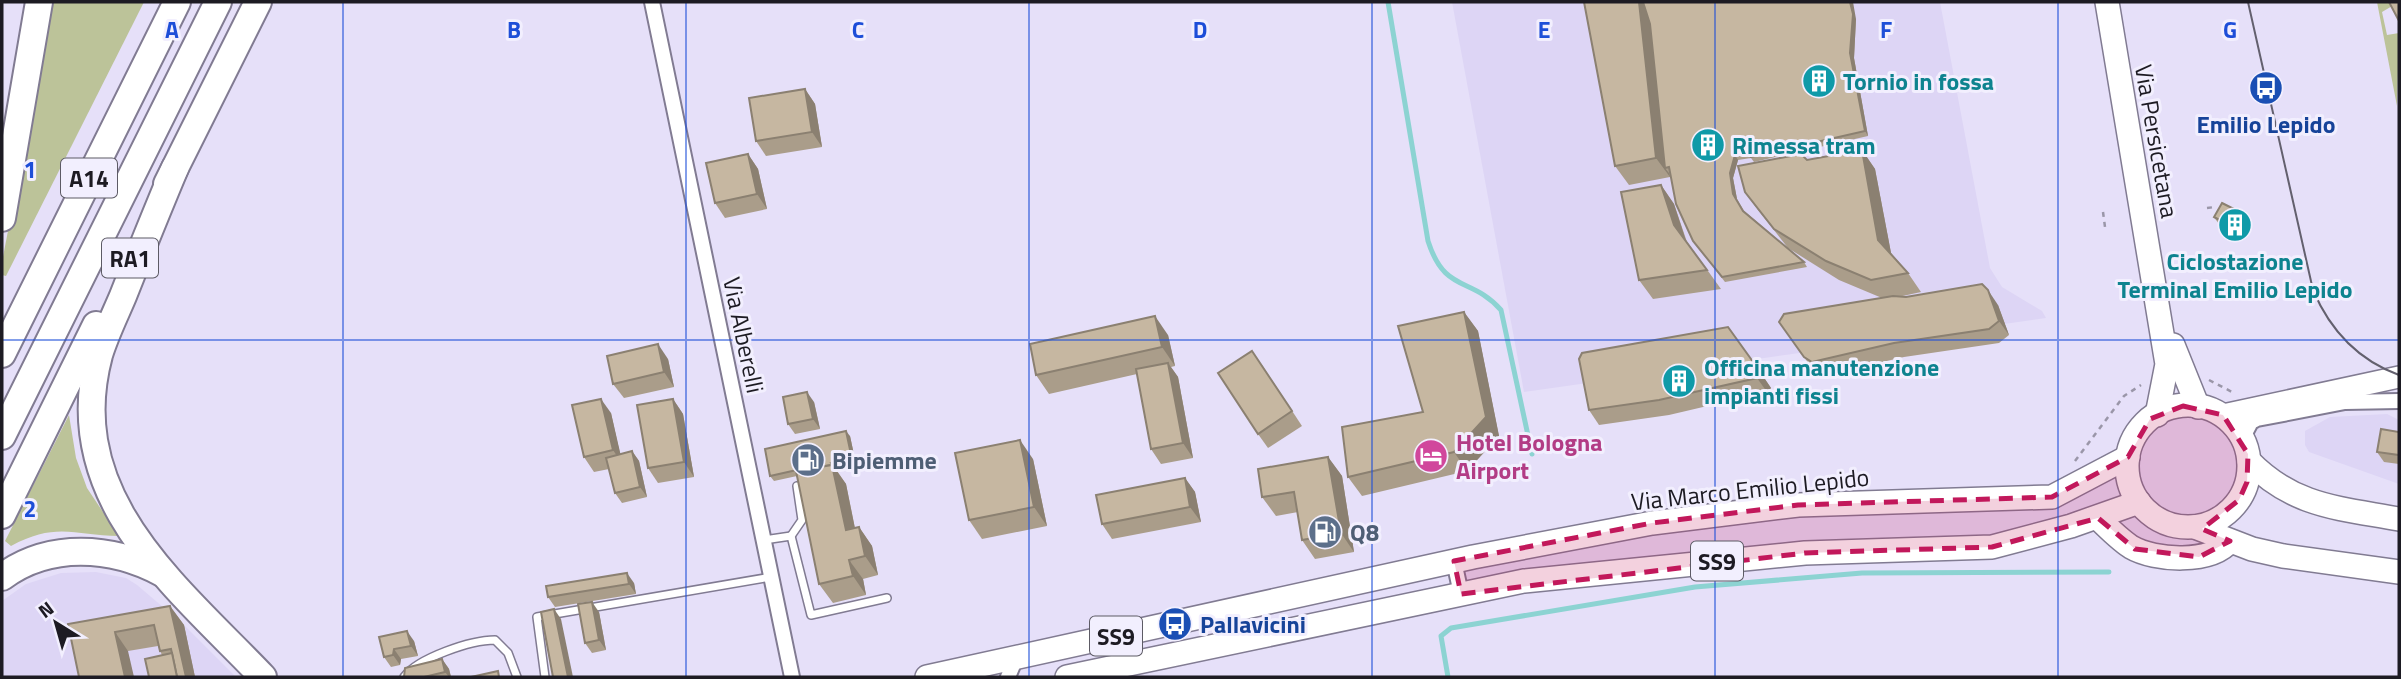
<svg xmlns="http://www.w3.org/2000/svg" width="2401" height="679" viewBox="0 0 2401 679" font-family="'Titillium Web',sans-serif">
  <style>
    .built { fill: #ddd5f5 }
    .green { fill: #bcc399 }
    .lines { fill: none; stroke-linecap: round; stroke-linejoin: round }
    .stream { stroke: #8cd3d2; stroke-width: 5 }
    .lane-casing { stroke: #817b92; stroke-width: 10 }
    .street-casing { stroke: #817b92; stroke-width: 18 }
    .secondary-casing { stroke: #817b92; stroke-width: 24 }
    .primary-casing { stroke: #817b92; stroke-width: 26 }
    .highway-casing { stroke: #817b92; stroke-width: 30 }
    .path { stroke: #9a96a8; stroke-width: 2.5; stroke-dasharray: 5 5; stroke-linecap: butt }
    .lane { stroke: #fff; stroke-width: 7 }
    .street { stroke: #fff; stroke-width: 14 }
    .secondary { stroke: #fff; stroke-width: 21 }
    .primary { stroke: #fff; stroke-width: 23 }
    .highway { stroke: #fff; stroke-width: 26 }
    .tram { stroke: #63606e; stroke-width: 2 }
    .wall { fill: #aa9d8a }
    .shaded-wall { fill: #8b8071 }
    .building { fill: #c6b7a1; stroke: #8b8071; stroke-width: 2 }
    .marked { fill: #c2185b; fill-opacity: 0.2; stroke: #c2185b; stroke-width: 5; stroke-dasharray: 14 9; stroke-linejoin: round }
    .grid { fill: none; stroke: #1d4ed8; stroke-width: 2; stroke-opacity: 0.55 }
    .labels { text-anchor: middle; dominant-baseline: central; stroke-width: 6; stroke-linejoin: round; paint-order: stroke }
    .shield { fill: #f2effe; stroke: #5d5b65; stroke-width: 2 }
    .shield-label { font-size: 23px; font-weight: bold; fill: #1d1b23 }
    .culture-label { font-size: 24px; font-weight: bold; fill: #0d838f; stroke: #f2effe; text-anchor: start }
    .transit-label { font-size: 24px; font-weight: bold; fill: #164399; stroke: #f2effe }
    .street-label { font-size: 24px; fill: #1d1b23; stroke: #f2effe }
    .hotel-label { font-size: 24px; font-weight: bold; fill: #b23c85; stroke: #f2effe; text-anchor: start }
    .service-label { font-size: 24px; font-weight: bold; fill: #4e5e75; stroke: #f2effe; text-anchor: start }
    .grid-label { font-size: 23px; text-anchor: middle; font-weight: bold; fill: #1d4ed8; stroke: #f2effe; stroke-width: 6; stroke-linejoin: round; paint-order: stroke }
  </style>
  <rect width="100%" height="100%" fill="#e6e0f9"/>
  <!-- built -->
  <g class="built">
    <path d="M1452,2H1940L1990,268L2002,287L2042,311L2046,318L1524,392Z"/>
    <path d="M2387,414L2399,420V484L2309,452L2305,445V431L2330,417Z"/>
    <path d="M96,572L126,578L137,585L184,625L236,677H2V601L26,584L61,573Z"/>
  </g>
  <!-- green -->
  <g class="green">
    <path d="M52,2H144L6,276L2,275V262Z"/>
    <path d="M2377,2H2399L2382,12L2387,35L2399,33L2397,106Z"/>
    <path d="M69,415L76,458L87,488L119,536C76,536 57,521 11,546L5,541Z"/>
  </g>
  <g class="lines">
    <!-- stream -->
    <g class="stream">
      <path d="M1388,2L1428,241C1445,294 1471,276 1501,310L1532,454"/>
      <path d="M1448,677L1441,636L1451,628L1695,587L1862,573L2109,572"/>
    </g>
    <!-- lane casing -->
    <g class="lane-casing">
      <g id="lane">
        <path d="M791,536L802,520L797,486"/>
        <path d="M764,540L791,536L811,615L887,598"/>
        <path d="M404,677C418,658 471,640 495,640L508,653L517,677"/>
        <path d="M545,677L537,617L771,577"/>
      </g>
    </g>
    <!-- street casing -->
    <g class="street-casing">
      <g id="street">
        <path d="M652,2L792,677"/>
        <path d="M2242,439L2251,422L2257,419L2345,402L2399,401"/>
        <path d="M1454,561L1461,594"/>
        <path d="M1008,677L1016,658"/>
      </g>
    </g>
    <!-- secondary casing -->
    <g class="secondary-casing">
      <path id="secondary" d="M2223,415L2399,377"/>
    </g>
    <!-- primary casing -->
    <g class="primary-casing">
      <g id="primary">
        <path d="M2107,2L2167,364L2157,415"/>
        <path d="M2173,345L2198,407"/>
        <circle cx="2188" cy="466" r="61"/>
        <path d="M2249,461C2294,507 2339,508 2399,519"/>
        <path d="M2098,518C2108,528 2119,539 2131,547C2155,561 2211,564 2230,541"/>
        <path d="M2195,527L2252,549L2283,556L2399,572"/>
        <path d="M927,677L1473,557L1652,523L1798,505L2052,497L2128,457"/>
        <path d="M1067,677L1524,581L1805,553L1992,547L2071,526L2139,502"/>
      </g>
    </g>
    <!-- highway casing -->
    <g class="highway-casing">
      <g id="highway">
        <path d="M175,168C157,211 140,253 123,296C115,315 105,335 99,355C61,497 176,586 263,677"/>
        <path d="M167,184L258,2"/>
        <path d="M2,218L39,2"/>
        <path d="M2,354L177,2"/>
        <path d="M2,436L218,2"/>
        <path d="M2,515L96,325"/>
        <path d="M2,577C49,542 112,546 162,573"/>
      </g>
    </g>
    <!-- path -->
    <g class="path">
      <path d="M2207,208L2215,207"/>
      <path d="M2103,212L2105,227"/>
      <path d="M2209,380L2234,393"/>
      <path d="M2075,461L2124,396L2141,385"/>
    </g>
    <!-- lane -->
    <use href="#lane" class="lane"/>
    <!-- street -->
    <use href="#street" class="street"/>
    <!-- secondary -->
    <use href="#secondary" class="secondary"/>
    <!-- primary -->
    <use href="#primary" class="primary"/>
    <!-- highway -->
    <use href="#highway" class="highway"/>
    <!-- tram -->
    <path class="tram" d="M2248,2L2313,290C2330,330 2358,360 2399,375"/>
  </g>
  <!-- wall -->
  <g class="wall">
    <path d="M1856,19L1854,58L1868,136L1754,162L1751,158L1738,160L1733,178L1737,199L1744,211L1804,262L1807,267L1725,282L1693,241L1670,173V177L1629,185L1615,166Z"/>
    <path d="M805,89L815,104L822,147L766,156L756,141Z"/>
    <path d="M1862,150L1875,169L1891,253L1908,273L1921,292L1898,297L1998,305L2009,335L1999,343L1904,357L1822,376L1814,371L1779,322L1882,298L1839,280L1788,248L1758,210L1745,192L1807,160Z"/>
    <path d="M748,154L758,169L767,209L725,218L715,203Z"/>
    <path d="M1661,185L1674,204L1687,242L1721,289L1653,299L1639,280Z"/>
    <path d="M2242,213L2249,223L2241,238L2221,227L2214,217Z"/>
    <path d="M1464,312L1478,331L1499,436L1467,471L1362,496L1348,477L1423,412Z"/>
    <path d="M1728,327L1771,388L1767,392L1669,415L1599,425L1589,410Z"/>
    <path d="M1168,335L1175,366L1171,367L1178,377L1193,458L1161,464L1151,449L1137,374L1049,394L1036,375Z"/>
    <path d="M668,359L674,387L624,398L613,384Z"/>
    <path d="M1262,365L1302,426L1268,448L1258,434Z"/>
    <path d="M673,399L683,414L694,477L658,483L648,468Z"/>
    <path d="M814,402L820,429L795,434L788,424Z"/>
    <path d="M611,413L620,454L632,451L639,461L647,497L622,503L615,493L609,469L594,472L584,457Z"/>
    <path d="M2399,432V464L2384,462L2377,452Z"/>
    <path d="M850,436L856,464L835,468L846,484L855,528L859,527L872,546L878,575L863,579L866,595L833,603L819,584L797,476L774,481L770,476Z"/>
    <path d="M1328,457L1342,476L1354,552L1315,559L1302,540L1298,512L1276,516L1262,497Z"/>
    <path d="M1033,459L1047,526L982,539L969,520Z"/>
    <path d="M1185,478L1195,492L1201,522L1112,539L1102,524Z"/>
    <path d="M634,583L636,594L555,607L548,597Z"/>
    <path d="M170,606L184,625L195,677H149L162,655L160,651L158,646L128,651L68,624Z"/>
    <path d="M599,612L606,650L592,653L585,643Z"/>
    <path d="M379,637L414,641L418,656L401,659L400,665L391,667L384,657Z"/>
    <path d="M442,659L449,669L451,677H404Z"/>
  </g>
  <!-- shaded-wall -->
  <g class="shaded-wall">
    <path d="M1639,2H1646L1652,19L1665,168L1669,173L1670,177L1656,158Z"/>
    <path d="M1850,2H1853L1856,19L1854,58L1868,136L1865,131L1850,53Z"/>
    <path d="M805,89L815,104L822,147L812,132Z"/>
    <path d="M1862,150L1875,169L1892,258L1878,240Z"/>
    <path d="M748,154L758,169L767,209L757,194Z"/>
    <path d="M1735,155L1738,160L1733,178L1737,199L1733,194L1730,173Z"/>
    <path d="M1661,185L1674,204L1687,244L1674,225Z"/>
    <path d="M2242,213L2249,223L2241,238L2234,228Z"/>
    <path d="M1988,290L1998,305L2009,335L1999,321Z"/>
    <path d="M1464,312L1478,331L1499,436L1467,471L1454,452Z"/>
    <path d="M1155,316L1168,335L1175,366L1162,347Z"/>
    <path d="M658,344L668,359L674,387L664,372Z"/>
    <path d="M1168,363L1178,377L1193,458L1183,443Z"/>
    <path d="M1761,373L1771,388L1767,392L1757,378Z"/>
    <path d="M807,392L814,402L820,429L813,419Z"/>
    <path d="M601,399L611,413L623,465L613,450Z"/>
    <path d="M673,399L683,414L694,477L684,462Z"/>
    <path d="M846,431L850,436L856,464L852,459Z"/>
    <path d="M1020,440L1033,459L1047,526L1034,507Z"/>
    <path d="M632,451L639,461L647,497L640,487Z"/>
    <path d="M1328,457L1342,476L1354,552L1341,533Z"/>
    <path d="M831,463L846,484L859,549L846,530Z"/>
    <path d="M1185,478L1195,492L1201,522L1190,507Z"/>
    <path d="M859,527L872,546L878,575L865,556Z"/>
    <path d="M849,560L863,579L866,595L853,576Z"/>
    <path d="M627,573L634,583L636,594L629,584Z"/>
    <path d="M592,602L599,612L606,650L599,640Z"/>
    <path d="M170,606L184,625L195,677H179Z"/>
    <path d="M554,609L561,619L573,677H568Z"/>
    <path d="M407,631L414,641L418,656L411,646Z"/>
    <path d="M115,632L128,651L134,677H125Z"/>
    <path d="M394,649L401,659L400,665L393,655Z"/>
    <path d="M442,659L449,669L451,677H449L445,672Z"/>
  </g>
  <!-- building -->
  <g class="building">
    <path d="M1584,2H1639L1656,158L1615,166Z"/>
    <path d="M1643,2H1850L1853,14L1850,53L1865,131L1751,157L1752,152L1735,155L1730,173L1733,194L1743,211L1804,262L1722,277L1693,241L1676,204L1669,167L1665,168L1650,24Z"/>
    <path d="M2389,2H2399V18L2398,19Z"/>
    <path d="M805,89L812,132L756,141L749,98Z"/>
    <path d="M1862,150L1878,240L1908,273L1871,280L1826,261L1774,229L1745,192L1738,166L1801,154L1807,160Z"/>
    <path d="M748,154L757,194L715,203L706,163Z"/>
    <path d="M1661,185L1674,225L1707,270L1639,280L1621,192Z"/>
    <path d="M2222,203L2242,213L2234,228L2214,217Z"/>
    <path d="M1982,284L1988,290L1999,321L1989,329L1894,343L1812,362L1804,357L1779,322L1784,314L1893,296L1906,297Z"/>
    <path d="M1464,312L1486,417L1454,452L1348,477L1342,427L1423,412L1398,326Z"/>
    <path d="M1155,316L1162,347L1036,375L1030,344Z"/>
    <path d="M1728,327L1761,373L1757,378L1659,400L1589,410L1579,359L1582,353Z"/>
    <path d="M658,344L664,372L613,384L607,356Z"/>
    <path d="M1252,351L1292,411L1258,434L1218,373Z"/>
    <path d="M1168,363L1183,443L1151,449L1136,369Z"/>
    <path d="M807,392L813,419L788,424L783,397Z"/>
    <path d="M601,399L613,450L584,457L572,405Z"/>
    <path d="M673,399L684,462L648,468L637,405Z"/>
    <path d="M2381,429L2399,432V455L2377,452Z"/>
    <path d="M846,431L852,459L831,463L832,465L810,468V467L770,476L765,449Z"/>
    <path d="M1020,440L1034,507L969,520L955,453Z"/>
    <path d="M632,451L640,487L615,493L606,458Z"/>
    <path d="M1328,457L1341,533L1302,540L1294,492L1262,497L1258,469Z"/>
    <path d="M832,465L846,530L859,527L865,556L849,560L853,576L819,584L796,471Z"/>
    <path d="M1185,478L1190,507L1102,524L1096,495Z"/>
    <path d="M627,573L629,584L548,597L546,586Z"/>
    <path d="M592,602L599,640L585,643L578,604Z"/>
    <path d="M170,606L186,677H177L171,649L160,651L154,625L115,632L125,677H79L68,624Z"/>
    <path d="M554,609L568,677H553L541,612Z"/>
    <path d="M407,631L411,646L394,649L393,655L384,657L379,637Z"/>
    <path d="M172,653L177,677H149L145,659Z"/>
    <path d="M442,659L445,672L424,677H404L405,668Z"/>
    <path d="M498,671L499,677H471Z"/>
  </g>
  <!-- marked area -->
  <path class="marked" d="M2183,406L2223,415L2248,454L2247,482L2239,500L2202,529L2230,541L2199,557L2135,549L2098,518L1992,547L1805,553L1461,594L1454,561L1652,523L1798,505L2052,497L2128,457L2150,419Z"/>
  <!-- grid -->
  <path class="grid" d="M343,2V677M686,2V677M1029,2V677M1372,2V677M1715,2V677M2058,2V677M2,340H2399"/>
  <!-- icons -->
  <defs>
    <g id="building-disc" transform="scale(1.75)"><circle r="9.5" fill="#0f9aa8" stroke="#f2effe"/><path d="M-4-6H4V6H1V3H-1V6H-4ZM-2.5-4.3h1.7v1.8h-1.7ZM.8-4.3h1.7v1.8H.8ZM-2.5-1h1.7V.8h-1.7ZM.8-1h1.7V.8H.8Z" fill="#fff"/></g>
    <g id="bus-disc" transform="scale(1.75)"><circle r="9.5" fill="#1a4fb4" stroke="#f2effe"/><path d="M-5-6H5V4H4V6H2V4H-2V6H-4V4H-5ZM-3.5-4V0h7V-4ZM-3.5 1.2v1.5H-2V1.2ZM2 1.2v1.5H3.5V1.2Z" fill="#fff"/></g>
    <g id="hotel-disc" transform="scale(1.75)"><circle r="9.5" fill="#d1479c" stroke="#f2effe"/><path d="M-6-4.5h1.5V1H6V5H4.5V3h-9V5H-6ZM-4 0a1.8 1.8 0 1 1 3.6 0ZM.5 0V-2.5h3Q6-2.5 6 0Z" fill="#fff"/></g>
    <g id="fuel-disc" transform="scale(1.75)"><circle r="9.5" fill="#5c6f8a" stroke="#f2effe"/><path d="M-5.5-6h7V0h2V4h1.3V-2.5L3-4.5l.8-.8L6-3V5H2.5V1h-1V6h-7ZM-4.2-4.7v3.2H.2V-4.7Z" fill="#fff"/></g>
  </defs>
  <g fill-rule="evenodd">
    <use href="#building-disc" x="1819" y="81"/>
    <use href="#bus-disc" x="2266" y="88"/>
    <use href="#building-disc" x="1708" y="145"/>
    <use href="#building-disc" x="2235" y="225"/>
    <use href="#building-disc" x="1679" y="381"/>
    <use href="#hotel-disc" x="1431" y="456"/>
    <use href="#fuel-disc" x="808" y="460"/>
    <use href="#fuel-disc" x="1325" y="532"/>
    <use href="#bus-disc" x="1175" y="624"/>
  </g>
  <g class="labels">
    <!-- shield labels -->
    <g class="shield">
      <rect x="61" y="158.5" width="56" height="39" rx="5"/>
      <rect x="102" y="238.5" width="56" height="39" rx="5"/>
      <rect x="1691" y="541.5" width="52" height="39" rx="5"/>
      <rect x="1090" y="616.5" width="52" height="39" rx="5"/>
    </g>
    <g class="shield-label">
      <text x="89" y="178">A14</text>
      <text x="130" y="258">RA1</text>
      <text x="1717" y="561">SS9</text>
      <text x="1116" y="636">SS9</text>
    </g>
    <!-- culture labels -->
    <g class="culture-label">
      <text x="1843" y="81">Tornio in fossa</text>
      <text x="1732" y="145">Rimessa tram</text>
      <text x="2235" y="261" text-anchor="middle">Ciclostazione<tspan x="2235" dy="28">Terminal Emilio Lepido</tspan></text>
      <text x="1704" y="367">Officina manutenzione<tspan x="1704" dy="28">impianti fissi</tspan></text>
    </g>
    <!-- transit labels -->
    <g class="transit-label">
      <text x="2266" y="124">Emilio Lepido</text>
      <text x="1200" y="624" text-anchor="start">Pallavicini</text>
    </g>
    <!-- street labels -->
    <g class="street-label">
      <text transform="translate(2157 141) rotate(80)">Via Persicetana</text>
      <text transform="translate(744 335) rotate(78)">Via Alberelli</text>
      <text transform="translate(1750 489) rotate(-6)">Via Marco Emilio Lepido</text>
    </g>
    <!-- hotel labels -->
    <g class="hotel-label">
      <text x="1456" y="442">Hotel Bologna<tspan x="1456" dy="28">Airport</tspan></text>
    </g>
    <!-- service labels -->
    <g class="service-label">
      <text x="832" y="460">Bipiemme</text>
      <text x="1350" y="532">Q8</text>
    </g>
  </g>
  <g class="grid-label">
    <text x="172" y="38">A</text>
    <text x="514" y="38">B</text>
    <text x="858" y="38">C</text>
    <text x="1200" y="38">D</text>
    <text x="1544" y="38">E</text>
    <text x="1886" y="38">F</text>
    <text x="2230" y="38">G</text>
    <text x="30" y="178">1</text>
    <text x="30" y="517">2</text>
  </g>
  <!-- border -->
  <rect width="2401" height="679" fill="none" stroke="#1d1b23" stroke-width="7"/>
  <!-- north arrow -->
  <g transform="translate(56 623) rotate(323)" stroke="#f2effe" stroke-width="5" paint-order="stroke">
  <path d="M0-5L12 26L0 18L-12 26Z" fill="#1d1b23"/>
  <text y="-10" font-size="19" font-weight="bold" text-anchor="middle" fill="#1d1b23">N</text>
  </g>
</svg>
